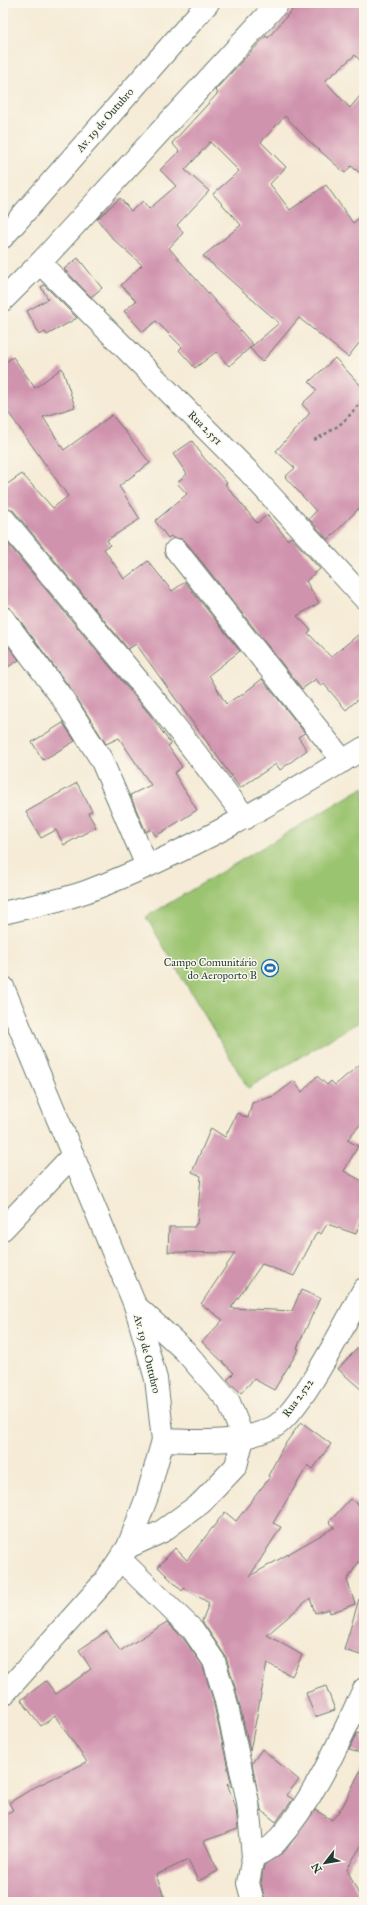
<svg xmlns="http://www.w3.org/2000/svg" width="367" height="1905" viewBox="0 0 367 1905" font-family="'IM FELL Great Primer',serif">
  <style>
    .green { fill: #9bc470; stroke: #5d8052 }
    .building { fill: #d093ad }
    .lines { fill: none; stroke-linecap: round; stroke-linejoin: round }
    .minor-casing { stroke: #6a7a6d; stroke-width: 24 }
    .path { stroke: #6a7a6d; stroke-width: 2.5; stroke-dasharray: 3 3; stroke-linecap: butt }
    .minor { stroke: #fff; stroke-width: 22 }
    .labels { text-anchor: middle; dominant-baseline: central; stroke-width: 3; stroke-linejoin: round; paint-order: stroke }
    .street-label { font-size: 11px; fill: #1f3d34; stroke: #fbf7ec }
    .poi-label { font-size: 11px; fill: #1f3d34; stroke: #fbf7ec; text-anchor: end }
  </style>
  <rect width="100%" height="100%" fill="#fbf7ec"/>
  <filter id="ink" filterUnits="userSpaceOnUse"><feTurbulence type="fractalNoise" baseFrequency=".025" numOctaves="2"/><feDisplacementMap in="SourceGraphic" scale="8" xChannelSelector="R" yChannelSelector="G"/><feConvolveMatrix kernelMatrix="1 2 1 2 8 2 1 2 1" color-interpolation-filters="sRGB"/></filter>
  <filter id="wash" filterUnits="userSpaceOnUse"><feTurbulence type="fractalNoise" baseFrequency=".012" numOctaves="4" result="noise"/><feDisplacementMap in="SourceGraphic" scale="16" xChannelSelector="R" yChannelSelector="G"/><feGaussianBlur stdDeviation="0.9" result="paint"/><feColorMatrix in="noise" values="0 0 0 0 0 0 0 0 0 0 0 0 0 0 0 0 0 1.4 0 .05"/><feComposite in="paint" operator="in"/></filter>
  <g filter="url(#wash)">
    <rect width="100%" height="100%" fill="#f5ebd6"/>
    <!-- green -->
    <path class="green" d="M364,787V1019L248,1088L146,917Z"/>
    <g id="blocks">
      <!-- building -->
      <g class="building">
        <path d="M298,3H364V65L355,55L325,81L350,108L364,91V176L351,166L345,173L309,141L285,116L261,142L286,167L270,184L290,210L326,185L353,223L364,214V337L348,357L299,318L262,362L250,348L279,323L203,256L241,225L213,194L239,171L210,142L185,170L209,191L177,225L183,233L169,248L253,345L229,366L216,352L195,368L179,350L182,347L156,321L143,332L124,311L136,301L121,285L142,265L113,239L97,219L120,198L131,211L143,201L149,209L176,186L160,170L179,151L172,143L218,93L215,90L266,36L268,38Z"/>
        <path d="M78,258L102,288L91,297L64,269Z"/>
        <path d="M44,285L77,318L47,335L45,332L40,335L27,311L48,299L41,287Z"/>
        <path d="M13,357L35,388L62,368L75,407L43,417L64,450L112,415L150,463L119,486L140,519L107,540L110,545L104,549L124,579L148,561L172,591L185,582L240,651L209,675L226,704L238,696L239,697L262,679L305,733L298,737L307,750L280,770L276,764L240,788L136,644L128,649L13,510L3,506V487L22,474L53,508L68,496L3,405V364Z"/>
        <path d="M335,358L364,389V503L328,540L309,519L316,511L285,477L295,468L276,451L310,413L302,404L317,390L309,382Z"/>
        <path d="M192,441L204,458L227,483L225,484L257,523L267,515L288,540L291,537L320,569L306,581L319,603L297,616L311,630L308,633L331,657L364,630V694L346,710L324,684L321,686L316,679L302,689L186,542L181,539L173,538L171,536L168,538L155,521L187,494L177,483L187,474L173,454Z"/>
        <path d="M3,538L151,716L171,744L168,746L182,767L174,773L197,810L156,836L151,829L146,832L130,795L151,785L119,738L106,744L73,692L13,611L8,607L3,606Z"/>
        <path d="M9,647L19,660L3,670V651Z"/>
        <path d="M63,723L75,741L43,760L32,742Z"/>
        <path d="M77,783L92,811L88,813L96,827L64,845L56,830L41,838L26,812Z"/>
        <path d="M364,1061V1120L347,1140L358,1146L344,1171L364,1182V1209L356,1234L327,1224L321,1234L317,1232L294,1276L262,1264L231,1308L292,1311L301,1290L320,1298L297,1348L299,1349L274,1390L254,1379L241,1393L227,1380L234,1373L202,1342L223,1320L201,1304L235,1253L168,1252L169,1227H195V1224H197L201,1176L192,1172L211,1128L225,1137L237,1113L248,1118L252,1103L274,1096L294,1081L302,1092L317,1076L327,1085L331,1081L335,1085Z"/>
        <path d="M364,1341V1392L338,1369Z"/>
        <path d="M301,1422L331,1444L313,1469L308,1465L273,1523L281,1527L250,1576L335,1527L329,1522L350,1499L364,1509V1554L347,1580L355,1604L330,1613L329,1609L315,1613L310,1598L267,1635L302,1655L292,1676L267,1663L250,1751L237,1694L226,1657L202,1621L209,1603L184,1588L182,1591L158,1567L175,1548L187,1560L225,1512L236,1521L270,1477L268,1476L283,1447Z"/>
        <path d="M359,1599L364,1600V1656L344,1650Z"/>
        <path d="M167,1622L183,1638L203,1666L213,1700L232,1787L227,1783L236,1808L238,1829L204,1841L218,1871L198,1881L188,1860L156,1875L166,1902H3V1816L13,1810L9,1803L35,1787L87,1762L55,1716L41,1726L21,1700L46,1681L56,1694L91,1669L79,1650L107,1631L120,1651Z"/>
        <path d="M326,1686L335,1710L315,1717L306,1693Z"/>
        <path d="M357,1733L364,1735V1754L349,1750Z"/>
        <path d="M262,1749L299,1780L286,1795L293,1799L276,1822L261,1810L252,1763Z"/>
        <path d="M364,1763V1841L347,1869L362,1902H265L261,1883L264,1865L285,1851L315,1810L332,1820L343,1806Z"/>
      </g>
    </g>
  </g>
  <g filter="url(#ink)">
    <use href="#blocks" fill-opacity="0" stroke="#6a7a6d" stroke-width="1"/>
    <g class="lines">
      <!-- minor casing -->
      <g class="minor-casing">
        <g id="minor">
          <path d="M3,237L208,3"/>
          <path d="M40,263L249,472L364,598"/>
          <path d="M3,300L40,263L278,3"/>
          <path d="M3,518L161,708L246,818"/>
          <path d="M176,550L343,761"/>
          <path d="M3,618L63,699L101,759L147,866"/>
          <path d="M3,913C31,906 61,901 88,891C185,854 275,802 364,748"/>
          <path d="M3,987L135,1305L156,1379L163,1440L148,1494L128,1547L104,1582L3,1695"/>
          <path d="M3,1229L73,1155"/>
          <path d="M163,1440C201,1441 236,1445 272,1428C300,1415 347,1319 364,1289"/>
          <path d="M128,1547L161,1532L201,1503L236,1466L243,1438L229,1402L185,1351L135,1305"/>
          <path d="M120,1559L193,1630L214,1661L225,1697L248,1802L253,1857L248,1883L253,1902"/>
          <path d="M253,1857C261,1853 270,1849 276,1842C314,1800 340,1740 364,1689"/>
        </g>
      </g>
      <!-- path -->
      <path class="path" d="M314,440C339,427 347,421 364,397"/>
      <!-- minor -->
      <use href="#minor" class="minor"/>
    </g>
  </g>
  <!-- icons -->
  <defs>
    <g id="stadium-ring" transform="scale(0.9)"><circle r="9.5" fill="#fbf7ec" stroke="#1f6fb2" stroke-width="1.5"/><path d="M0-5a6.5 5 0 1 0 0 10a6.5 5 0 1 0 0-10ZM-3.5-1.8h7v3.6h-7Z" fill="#1f6fb2"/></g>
  </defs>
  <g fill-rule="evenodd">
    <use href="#stadium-ring" x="270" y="968"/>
  </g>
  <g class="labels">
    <!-- street labels -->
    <g class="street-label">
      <text transform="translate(105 120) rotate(-49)">Av. 19 de Outubro</text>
      <text transform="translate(205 428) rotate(45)">Rua 2.551</text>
      <text transform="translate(147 1354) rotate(76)">Av. 19 de Outubro</text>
      <text transform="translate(298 1398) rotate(-54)">Rua 2.522</text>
    </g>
    <!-- poi labels -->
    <g class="poi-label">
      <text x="257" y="962">Campo Comunitário<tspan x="257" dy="13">do Aeroporto B</tspan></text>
    </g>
  </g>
  <!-- margin -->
  <rect width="367" height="1905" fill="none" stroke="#fbf7ec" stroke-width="16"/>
  <!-- north arrow -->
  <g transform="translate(325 1863) rotate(239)" stroke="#fbf7ec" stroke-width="3" paint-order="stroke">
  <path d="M0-3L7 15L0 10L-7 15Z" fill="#1f3d34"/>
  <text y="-6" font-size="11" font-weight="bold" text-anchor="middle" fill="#1f3d34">N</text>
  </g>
</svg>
